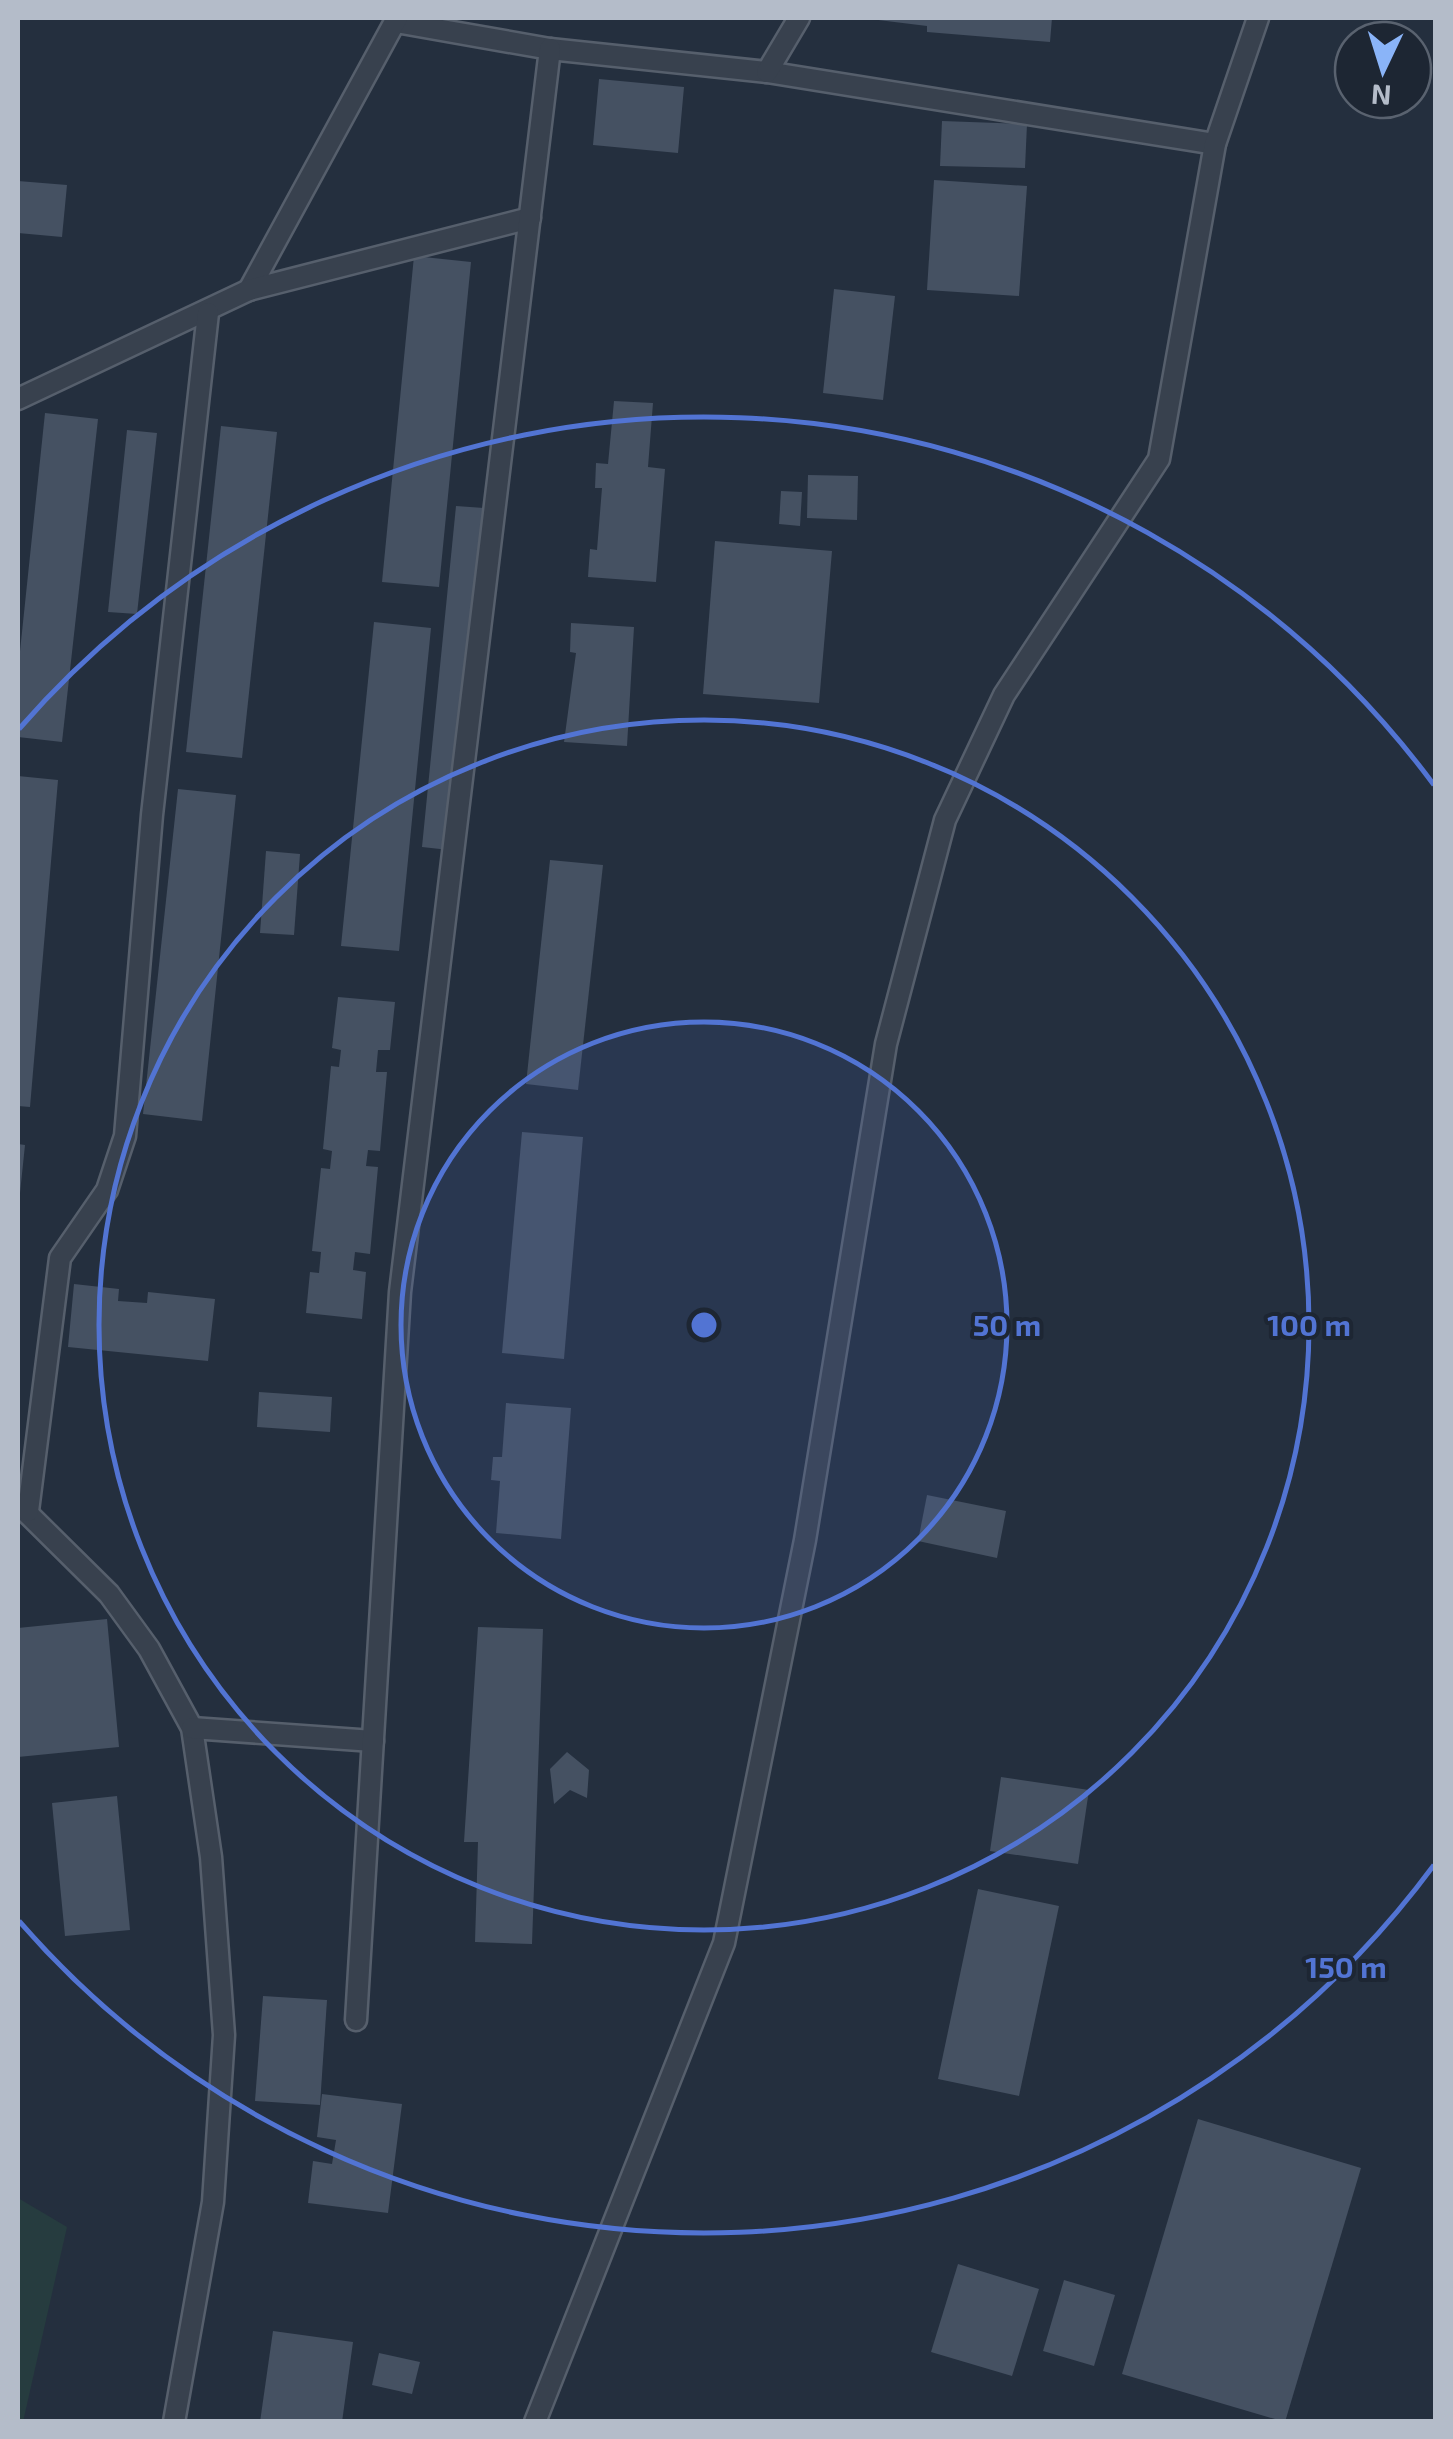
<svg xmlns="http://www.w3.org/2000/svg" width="1453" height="2439" viewBox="0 0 1453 2439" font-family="'Exo 2',sans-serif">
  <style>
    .green { fill: #263c3f }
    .building { fill: #455162 }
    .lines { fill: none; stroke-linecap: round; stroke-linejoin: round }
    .lane-casing { stroke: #565f6c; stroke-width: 25 }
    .lane { stroke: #38414e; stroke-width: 20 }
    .ring { fill: none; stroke: #5274d3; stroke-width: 5 }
    .centre { fill: #5274d3; stroke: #1d2633; stroke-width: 5 }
    .ring-label { font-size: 30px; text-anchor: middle; font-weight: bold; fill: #5274d3; stroke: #1d2633; stroke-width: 8; stroke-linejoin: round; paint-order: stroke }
  </style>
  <rect width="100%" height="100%" fill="#242f3e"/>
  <!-- green -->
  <path class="green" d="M18,2198L67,2227L23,2422L18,2421Z"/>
  <!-- building -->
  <g class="building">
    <path d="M862,18H1052L1050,42L927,32V26Z"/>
    <path d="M599,79L684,87L678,153L593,145Z"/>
    <path d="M942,121L1027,124L1025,168L940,166Z"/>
    <path d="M934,180L1027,186L1019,296L927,290Z"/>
    <path d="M18,181L67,185L62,237L18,233Z"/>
    <path d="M414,256L471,262L439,587L382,582Z"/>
    <path d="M834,289L895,296L883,400L823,393Z"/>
    <path d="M614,401L653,403L648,467L665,469L656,582L588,577L590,549L597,550L602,488H595L596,463L608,464Z"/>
    <path d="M45,413L98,419L62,742L18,737V670Z"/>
    <path d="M221,426L277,432L242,758L186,752Z"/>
    <path d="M127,430L157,433L137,614L108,612Z"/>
    <path d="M808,475L858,476L857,520L807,518Z"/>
    <path d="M781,491L802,492L800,526L779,524Z"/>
    <path d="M456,506L484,508L449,850L422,847Z"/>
    <path d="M715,541L832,551L819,703L703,694Z"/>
    <path d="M374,622L431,628L399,951L341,946Z"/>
    <path d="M571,623L634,627L627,746L564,742L576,653L570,652Z"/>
    <path d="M18,776L58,780L30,1107L18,1106Z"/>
    <path d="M178,789L236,795L202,1121L143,1114Z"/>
    <path d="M266,851L300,854L294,935L260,933Z"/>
    <path d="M550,860L603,865L578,1090L526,1084Z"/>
    <path d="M338,997L395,1002L390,1050H378L376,1072H387L380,1151L368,1150L366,1166L378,1167L370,1254L355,1252L353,1270L366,1272L362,1319L306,1313L310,1272L319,1273L321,1252L312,1251L321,1168L330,1169L332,1151L323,1149L331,1066L339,1067L341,1050L332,1048Z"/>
    <path d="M522,1132L583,1137L564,1359L502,1353Z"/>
    <path d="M18,1144L25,1145L20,1193H18Z"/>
    <path d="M74,1284L119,1289L118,1301L147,1303L148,1292L215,1299L208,1361L68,1347Z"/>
    <path d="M259,1392L332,1397L330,1432L257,1427Z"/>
    <path d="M506,1403L571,1408L561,1539L496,1533L500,1481L491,1480L493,1457H502Z"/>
    <path d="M927,1495L1006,1511L997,1558L918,1541Z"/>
    <path d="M107,1619L119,1747L18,1757V1628Z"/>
    <path d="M478,1627L543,1629L532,1944L475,1942L478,1842H464Z"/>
    <path d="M567,1752L589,1770L587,1798L570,1790L554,1804L550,1769Z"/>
    <path d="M1001,1777L1089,1790L1078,1864L990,1851Z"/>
    <path d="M117,1796L130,1930L65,1936L52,1803Z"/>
    <path d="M978,1889L1059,1906L1019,2096L938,2079Z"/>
    <path d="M263,1996L327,2000L320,2105L255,2101Z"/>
    <path d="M322,2094L402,2104L388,2213L308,2203L313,2161L332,2164L336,2140L317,2137Z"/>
    <path d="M1198,2119L1361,2168L1285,2422L1122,2374Z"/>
    <path d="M958,2264L1039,2289L1012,2376L931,2352Z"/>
    <path d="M1064,2280L1115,2295L1094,2366L1043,2351Z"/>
    <path d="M273,2331L353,2342L342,2422H260Z"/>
    <path d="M379,2353L420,2362L412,2394L372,2385Z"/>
  </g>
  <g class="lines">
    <!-- lane casing -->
    <g class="lane-casing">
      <g id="lane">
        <path d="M396,22L550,49L767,72L1215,144"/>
        <path d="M767,72L799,18"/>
        <path d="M249,290L397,18"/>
        <path d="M18,399L249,290L530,218"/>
        <path d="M19,1505L109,1594L149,1649L192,1728L211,1857L224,2035L213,2202L174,2422"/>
        <path d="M28,1511L60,1258L107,1190L125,1136L152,815L208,313"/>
        <path d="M192,1728L373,1741"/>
        <path d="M356,2020L400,1292L550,49"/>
        <path d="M535,2422L724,1943L805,1540L886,1044L945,820L1004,695L1159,459L1215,144L1258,18"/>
      </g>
    </g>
    <!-- lane -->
    <use href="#lane" class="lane"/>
  </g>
  <!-- distance rings -->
  <circle cx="704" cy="1325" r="303" fill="#5274d3" fill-opacity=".12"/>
  <g class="ring">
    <circle cx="704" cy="1325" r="303"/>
    <circle cx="704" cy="1325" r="605"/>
    <path d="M1434 1865A908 908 0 0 1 19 1921M19 729A908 908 0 0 1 1434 785"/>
  </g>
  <circle cx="704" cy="1325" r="15" class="centre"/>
  <g class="ring-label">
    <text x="1007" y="1336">50 m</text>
    <text x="1309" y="1336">100 m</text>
    <text x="1346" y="1978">150 m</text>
  </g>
  <!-- border -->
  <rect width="1453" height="2439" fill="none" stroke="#b4bcc9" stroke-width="40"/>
  <!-- north arrow -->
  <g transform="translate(1383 70) rotate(184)"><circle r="48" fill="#1d2633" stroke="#59626f" stroke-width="2.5"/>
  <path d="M0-8L18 38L0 25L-18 38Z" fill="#8ab4f8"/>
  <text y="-15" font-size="28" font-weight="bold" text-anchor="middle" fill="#b4bcc9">N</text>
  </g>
</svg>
